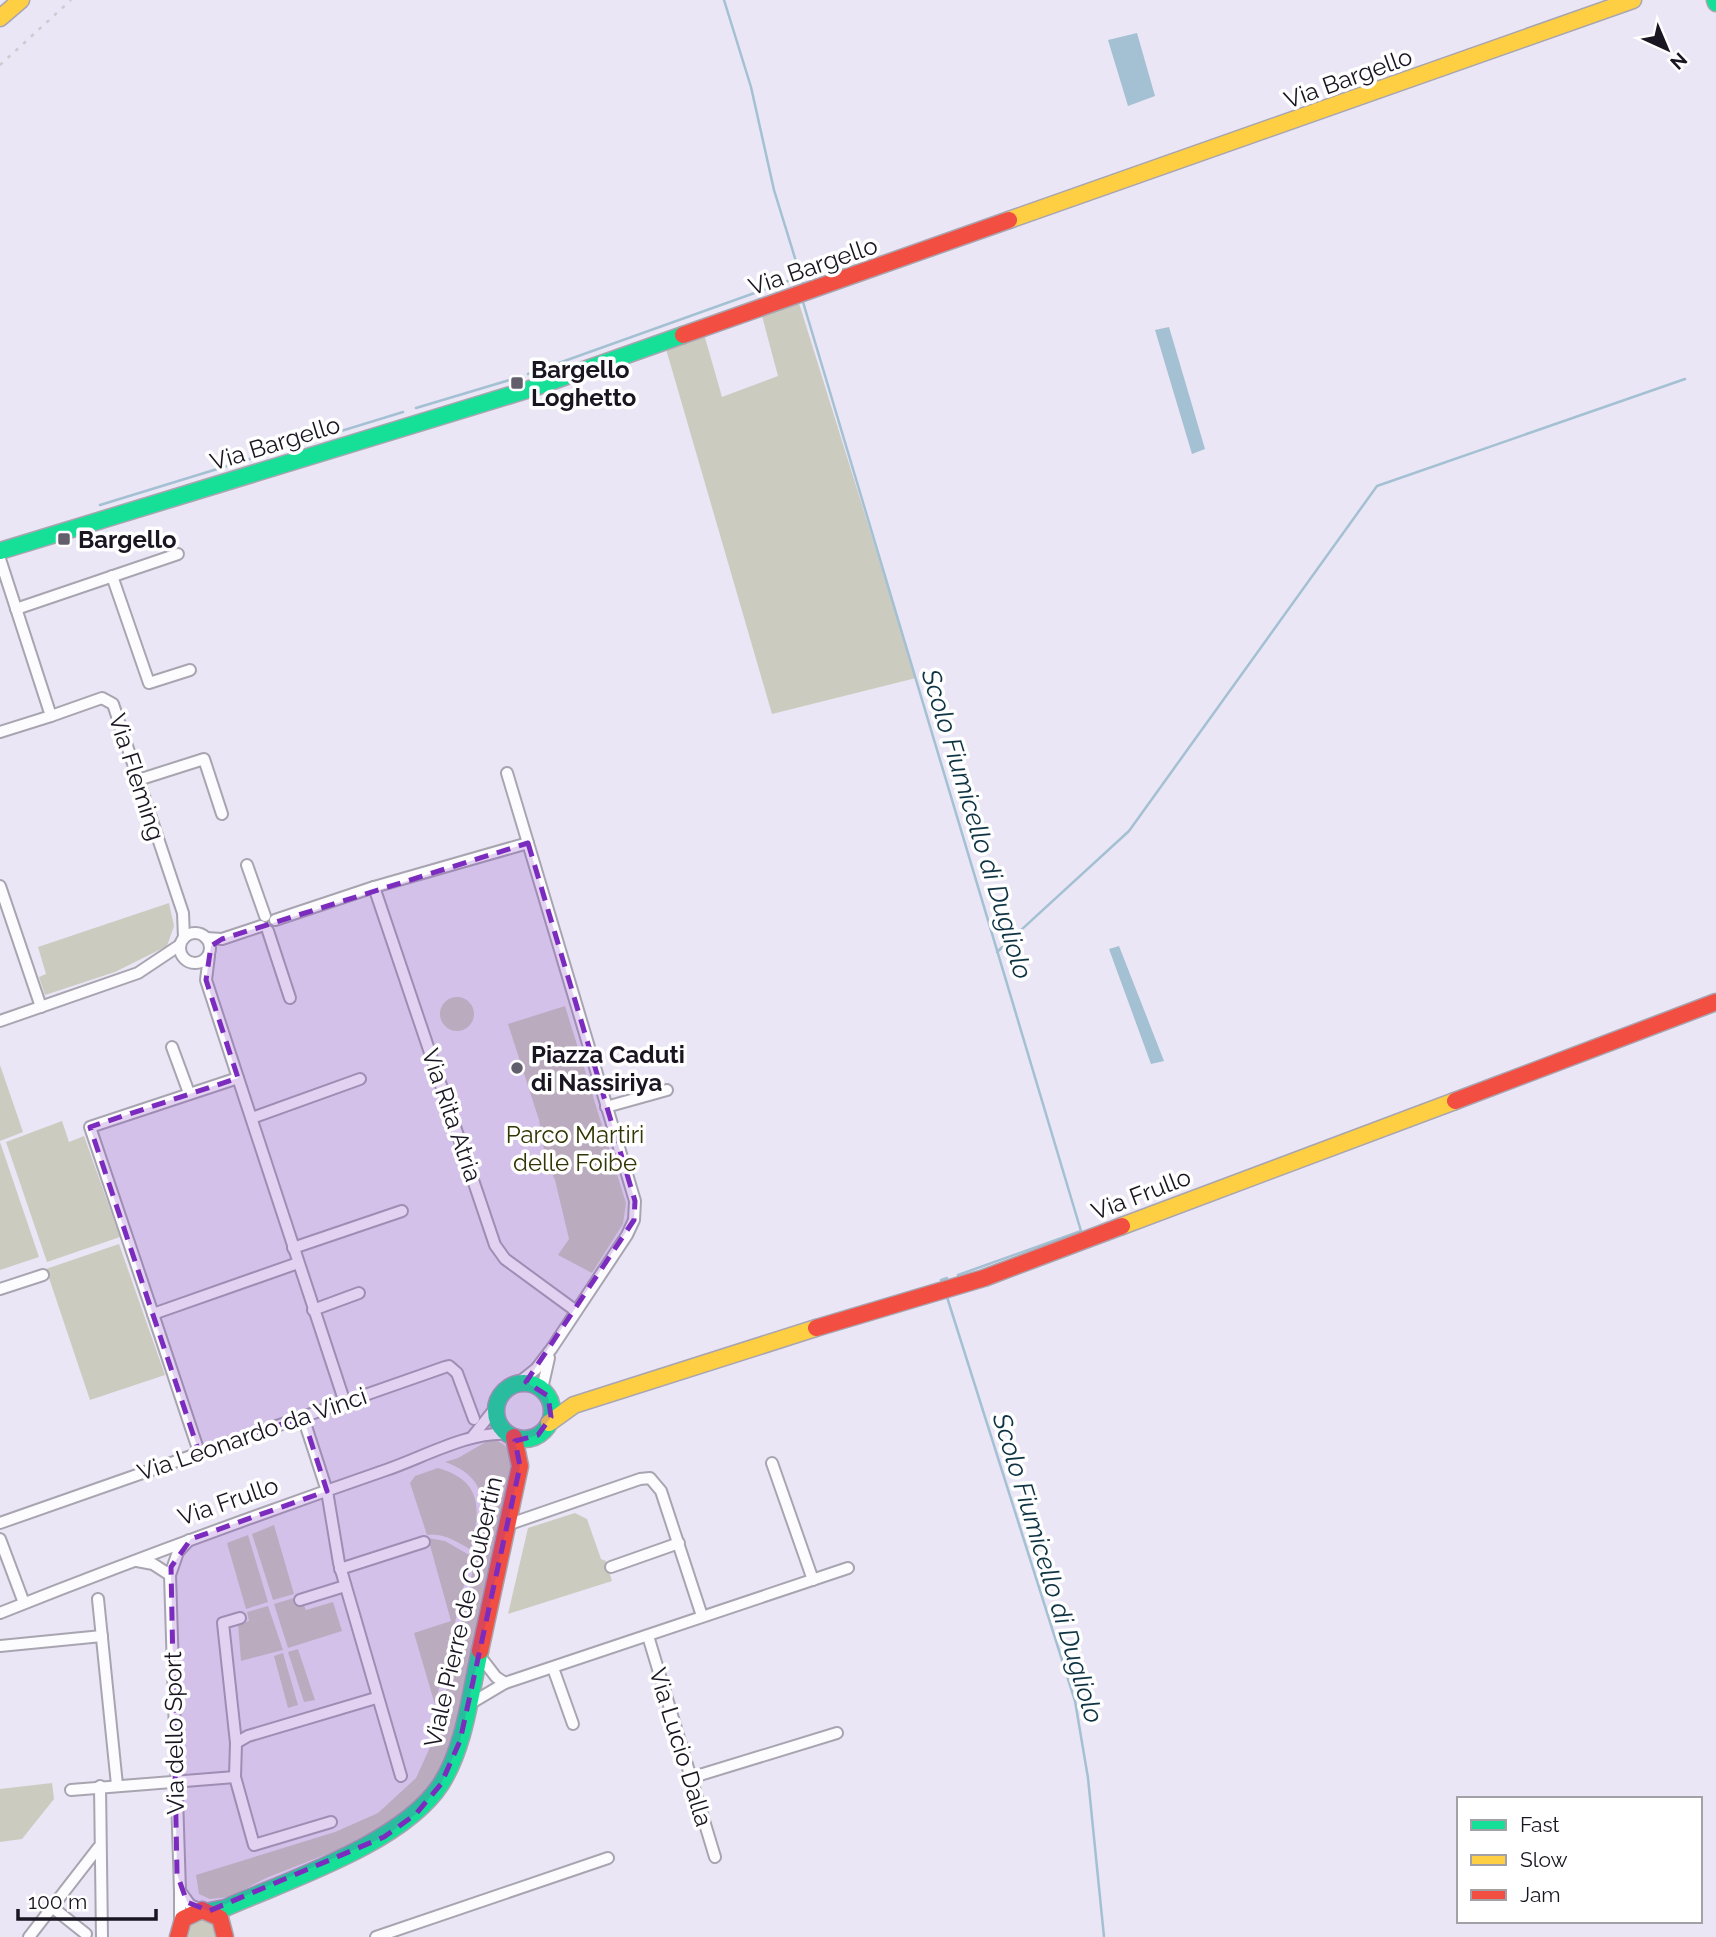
<svg xmlns="http://www.w3.org/2000/svg" width="1716" height="1937" viewBox="0 0 1716 1937" font-family="Raleway,sans-serif">
  <style>
    .green { fill: #cbcbc0 }
    .water { fill: #a4c0d3 }
    .lines { fill: none; stroke-linecap: round; stroke-linejoin: round }
    .stream { stroke: #a4c0d3; stroke-width: 2.5 }
    .street-casing { stroke: #a8a5b1; stroke-width: 14 }
    .fast-casing { stroke: #a8a5b1; stroke-width: 19 }
    .slow-casing { stroke: #a8a5b1; stroke-width: 19 }
    .jam-casing { stroke: #a8a5b1; stroke-width: 19 }
    .street { stroke: #fcfbfe; stroke-width: 10 }
    .fast { stroke: #16e098; stroke-width: 16 }
    .slow { stroke: #ffcf43; stroke-width: 16 }
    .jam { stroke: #f24e42; stroke-width: 16 }
    .rail { stroke: #cccbd0; stroke-width: 2.5; stroke-dasharray: 3.5 7; stroke-linecap: butt }
    .marked { fill: #7b2cbf; fill-opacity: 0.2; stroke: #7b2cbf; stroke-width: 5; stroke-dasharray: 14 9; stroke-linejoin: round }
    .poi-dot { fill: #625e6b; stroke: #fff; stroke-width: 2.5 }
    .labels { text-anchor: middle; dominant-baseline: central; stroke-width: 7; stroke-linejoin: round; paint-order: stroke }
    .street-label { font-size: 24px; fill: #191521; stroke: #fff }
    .poi-label { font-size: 24px; font-weight: bold; fill: #191521; stroke: #fff; text-anchor: start }
    .park-label { font-size: 24px; fill: #333604; stroke: #fff }
    .water-label { font-size: 26px; font-style: italic; fill: #0e3343; stroke: #fff }
  </style>
  <rect width="100%" height="100%" fill="#eae6f5"/>
  <!-- green -->
  <g class="green">
    <path d="M799,303L916,678L772,714L666,349L704,334L722,397L778,376L762,316Z"/>
    <path d="M169,903L174,926L167,946L115,972L45,995L39,977L46,974L38,947Z"/>
    <circle cx="457" cy="1014" r="17"/>
    <path d="M565,1006L626,1203L623,1224L592,1273L558,1255L569,1239L555,1180L546,1162L539,1120L508,1024Z"/>
    <path d="M0,1065L23,1132L0,1141Z"/>
    <path d="M62,1121L69,1142L84,1136L120,1237L47,1262L6,1142Z"/>
    <path d="M0,1142L39,1257L0,1270Z"/>
    <path d="M119,1244L165,1375L90,1400L46,1269Z"/>
    <path d="M491,1439C513,1444 513,1459 508,1477L511,1478L455,1735L440,1774L409,1813L378,1834L266,1878L230,1897L210,1899L199,1894L196,1875L335,1832L378,1813L416,1778L436,1734L483,1525C485,1492 478,1474 445,1462L458,1458Z"/>
    <path d="M438,1468C484,1481 480,1511 471,1550C458,1542 442,1532 427,1535L410,1483L415,1476Z"/>
    <path d="M575,1513L587,1519L601,1559L606,1561L612,1581L508,1614L528,1528Z"/>
    <path d="M274,1525L294,1594L273,1600L252,1534Z"/>
    <path d="M248,1535L268,1602L246,1609L227,1543Z"/>
    <path d="M428,1538L445,1541L471,1556L435,1705L414,1633L451,1621Z"/>
    <path d="M294,1598L298,1606L303,1603L306,1610L333,1602L342,1631L288,1648L274,1604Z"/>
    <path d="M268,1606L283,1650L241,1661L238,1624L249,1621L247,1612Z"/>
    <path d="M298,1649L315,1700L304,1702L288,1652Z"/>
    <path d="M283,1653L298,1705L288,1708L274,1656Z"/>
    <path d="M52,1783L54,1799L22,1839L0,1842V1789Z"/>
    <path d="M196,1916L213,1920L219,1937H184V1928Z"/>
  </g>
  <!-- water -->
  <g class="water">
    <path d="M1137,33L1155,96L1128,106L1108,40Z"/>
    <path d="M1169,327L1205,449L1192,454L1155,330Z"/>
    <path d="M1119,946L1164,1061L1151,1064L1109,949Z"/>
  </g>
  <g class="lines">
    <!-- stream -->
    <g class="stream">
      <path d="M724,0L751,87L774,190L803,284"/>
      <path d="M803,302L1081,1231L958,1275"/>
      <path d="M528,374L788,281"/>
      <path d="M416,408L513,379"/>
      <path d="M100,505L403,412"/>
      <path d="M997,952L1129,831L1377,486L1685,379"/>
      <path d="M942,1283L941,1280L947,1278"/>
      <path d="M947,1297L1075,1701L1088,1778L1104,1937"/>
    </g>
    <!-- street casing -->
    <g class="street-casing">
      <g id="street">
        <path d="M0,559L51,716L0,732"/>
        <path d="M112,576L149,683L190,670"/>
        <path d="M16,609L178,554"/>
        <path d="M51,716L102,698L113,704L183,913L184,938"/>
        <path d="M138,780L204,759L222,814"/>
        <path d="M247,865L265,916"/>
        <path d="M0,886L41,1007"/>
        <path d="M374,887L495,1245L505,1259L576,1311"/>
        <path d="M275,920L374,887L528,843L507,773"/>
        <path d="M268,931L290,998"/>
        <circle cx="195" cy="948" r="15"/>
        <path d="M206,938L222,939L261,926"/>
        <path d="M209,956L206,980L238,1078"/>
        <path d="M0,1021L138,973L180,945"/>
        <path d="M172,1047L189,1093"/>
        <path d="M606,1107L667,1090"/>
        <path d="M252,1118L360,1079"/>
        <path d="M293,1248L402,1211"/>
        <path d="M298,1263L153,1314L90,1127L238,1078L345,1403"/>
        <path d="M0,1289L43,1275"/>
        <path d="M313,1310L359,1293"/>
        <path d="M153,1314L199,1452"/>
        <path d="M517,1384L536,1369L552,1348L627,1235L634,1220L635,1201L528,843"/>
        <path d="M542,1389L549,1358"/>
        <path d="M303,1417L327,1491L339,1563L401,1776"/>
        <path d="M473,1436L497,1406"/>
        <path d="M772,1463L813,1580"/>
        <path d="M0,1523L445,1367L449,1366L457,1373L474,1419"/>
        <path d="M507,1525L640,1479L650,1478L661,1491L702,1616"/>
        <path d="M0,1539L24,1603"/>
        <path d="M137,1561L153,1564L170,1575L178,1552L189,1540"/>
        <path d="M611,1567L679,1543"/>
        <path d="M340,1569L424,1542"/>
        <path d="M170,1575L180,1891"/>
        <path d="M98,1599L117,1785"/>
        <path d="M300,1600L345,1586"/>
        <path d="M0,1613C128,1562 256,1515 386,1470C424,1457 469,1431 508,1434"/>
        <path d="M648,1636L715,1857"/>
        <path d="M0,1646L102,1636"/>
        <path d="M479,1655L496,1677L505,1683"/>
        <path d="M553,1668L573,1724"/>
        <path d="M468,1705L505,1683L848,1568"/>
        <path d="M236,1743L223,1623L240,1618"/>
        <path d="M690,1778L837,1733"/>
        <path d="M100,1786L102,1937"/>
        <path d="M71,1790L235,1777"/>
        <path d="M331,1822L254,1845L235,1777L236,1743L248,1736L376,1698"/>
        <path d="M52,1907L86,1934"/>
        <path d="M180,1923V1891L190,1905L202,1910"/>
        <path d="M29,1937L98,1848"/>
        <path d="M376,1937L608,1858"/>
      </g>
    </g>
    <!-- fast casing -->
    <g class="fast-casing">
      <g id="fast">
        <path d="M1715,0L1716,3"/>
        <path d="M0,551L530,389L683,335"/>
        <circle cx="524" cy="1411" r="28"/>
        <path d="M210,1911L225,1908C288,1880 403,1843 441,1784C465,1746 470,1695 480,1651"/>
      </g>
    </g>
    <!-- slow casing -->
    <g class="slow-casing">
      <g id="slow">
        <path d="M0,18L21,0"/>
        <path d="M1009,220L1633,0"/>
        <path d="M1122,1226L1455,1101"/>
        <path d="M549,1423L574,1405L816,1328"/>
      </g>
    </g>
    <!-- jam casing -->
    <g class="jam-casing">
      <g id="jam">
        <path d="M683,335L1009,220"/>
        <path d="M1455,1101L1716,1002"/>
        <path d="M816,1328L984,1278L1122,1226"/>
        <path d="M480,1651L520,1466L514,1437"/>
        <path d="M178,1937L183,1919L202,1910L220,1918L225,1937"/>
      </g>
    </g>
    <!-- street -->
    <use href="#street" class="street"/>
    <!-- fast -->
    <use href="#fast" class="fast"/>
    <!-- slow -->
    <use href="#slow" class="slow"/>
    <!-- jam -->
    <use href="#jam" class="jam"/>
    <!-- rail -->
    <path class="rail" d="M0,65L71,0"/>
  </g>
  <!-- marked area -->
  <path class="marked" d="M528,843L635,1201L634,1220L526,1382L548,1396L551,1417L538,1435L515,1441L520,1466L474,1677L460,1741L441,1784L416,1814L384,1837L209,1911L187,1902L177,1874L171,1567L191,1539L327,1491L303,1417L199,1452L90,1127L238,1078L206,980L211,946L222,939Z"/>
  <!-- markers -->
  <g class="poi-dot">
    <rect x="510" y="376" width="14" height="14" rx="3.5"/>
    <rect x="57" y="532" width="14" height="14" rx="3.5"/>
    <circle cx="517" cy="1068" r="7"/>
  </g>
  <g class="labels">
    <!-- street labels -->
    <g class="street-label">
      <text transform="translate(1348 78) rotate(-20)">Via Bargello</text>
      <text transform="translate(813 266) rotate(-19)">Via Bargello</text>
      <text transform="translate(275 443) rotate(-17)">Via Bargello</text>
      <text transform="translate(137 777) rotate(72)">Via Fleming</text>
      <text transform="translate(452 1115) rotate(71)">Via Rita Atria</text>
      <text transform="translate(1141 1194) rotate(-21)">Via Frullo</text>
      <text transform="translate(252 1434) rotate(-19)">Via Leonardo da Vinci</text>
      <text transform="translate(228 1501) rotate(-19)">Via Frullo</text>
      <text transform="translate(463 1612) rotate(-77)">Viale Pierre de Coubertin</text>
      <text transform="translate(174 1733) rotate(-91)">Via dello Sport</text>
      <text transform="translate(681 1747) rotate(73)">Via Lucio Dalla</text>
    </g>
    <!-- poi labels -->
    <g class="poi-label">
      <text x="531" y="369">Bargello<tspan x="531" dy="28">Loghetto</tspan></text>
      <text x="78" y="539">Bargello</text>
      <text x="531" y="1054">Piazza Caduti<tspan x="531" dy="28">di Nassiriya</tspan></text>
    </g>
    <!-- park labels -->
    <g class="park-label">
      <text x="575" y="1134">Parco Martiri<tspan x="575" dy="28">delle Foibe</tspan></text>
    </g>
    <!-- water labels -->
    <g class="water-label">
      <text transform="translate(977 824) rotate(73)">Scolo Fiumicello di Dugliolo</text>
      <text transform="translate(1048 1568) rotate(73)">Scolo Fiumicello di Dugliolo</text>
    </g>
  </g>
  <!-- legend -->
  <rect x="1457" y="1797" width="245" height="126" fill="#ffffff" stroke="#a3a1a6" stroke-width="2"/>
  <rect x="1471" y="1820" width="35" height="10" fill="#16e098" stroke="#a3a1a6" stroke-width="2"/>
  <text x="1520" y="1832" font-size="21" fill="#191521">Fast</text>
  <rect x="1471" y="1855" width="35" height="10" fill="#ffcf43" stroke="#a3a1a6" stroke-width="2"/>
  <text x="1520" y="1867" font-size="21" fill="#191521">Slow</text>
  <rect x="1471" y="1890" width="35" height="10" fill="#f24e42" stroke="#a3a1a6" stroke-width="2"/>
  <text x="1520" y="1902" font-size="21" fill="#191521">Jam</text>
  <!-- north arrow -->
  <g transform="translate(1667 49) rotate(136)" stroke="#ffffff" stroke-width="5" paint-order="stroke">
  <path d="M0-5L12 26L0 18L-12 26Z" fill="#191521"/>
  <text y="-10" font-size="19" font-weight="bold" text-anchor="middle" fill="#191521">N</text>
  </g>
  <!-- scale -->
  <path d="M18 1909v10h138v-10" fill="none" stroke="#191521" stroke-width="3.5"/>
  <text x="28" y="1909" font-size="21" fill="#191521" stroke="#ffffff" stroke-width="5" paint-order="stroke">100 m</text>
</svg>
